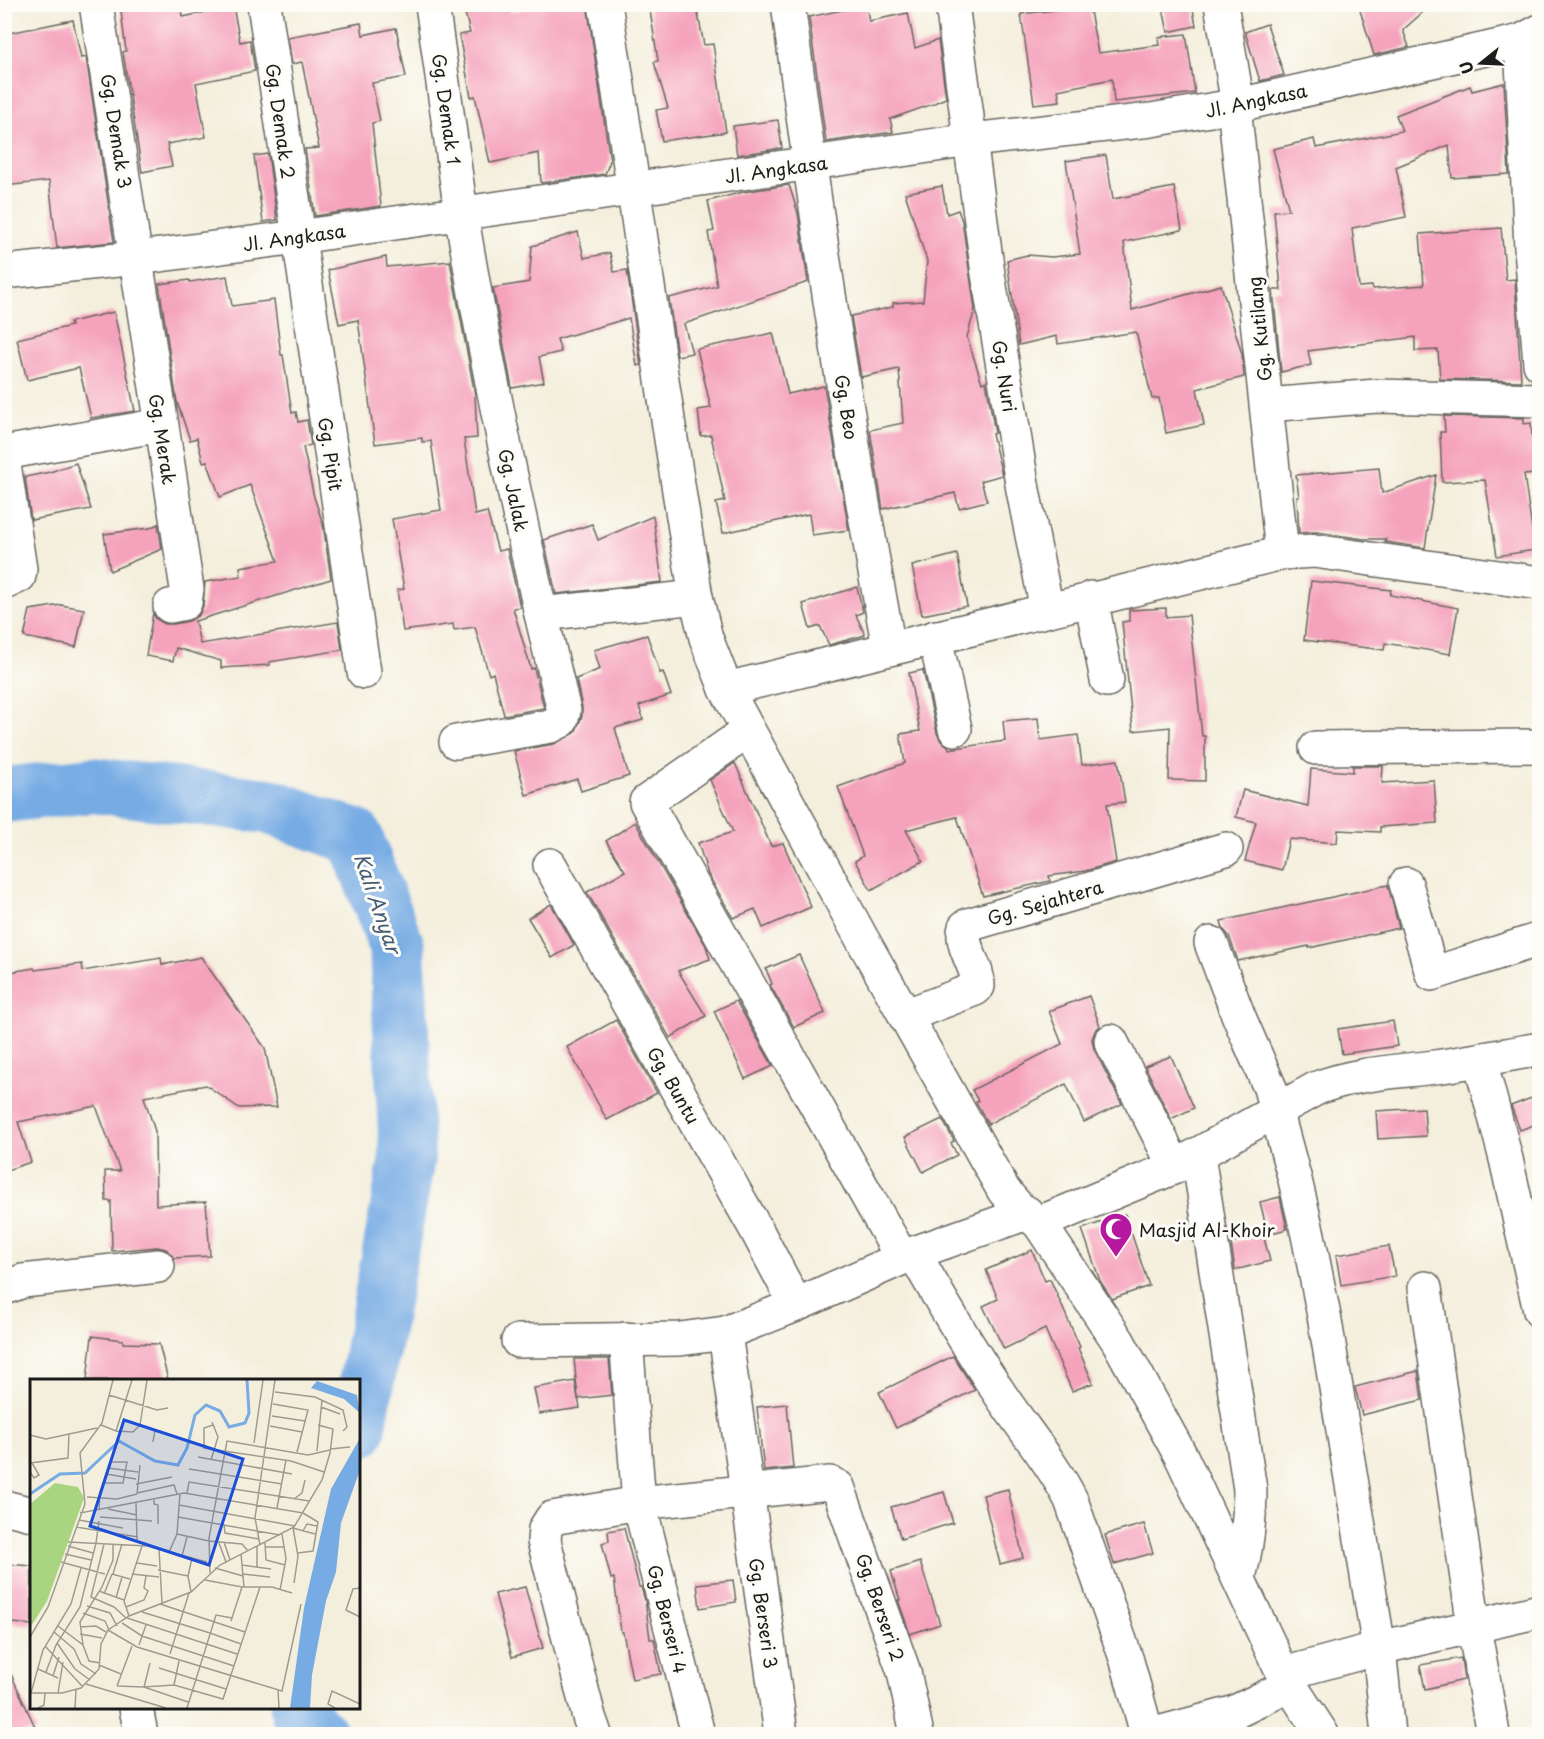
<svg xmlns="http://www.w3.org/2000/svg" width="1544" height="1739" viewBox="0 0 1544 1739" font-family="'Playpen Sans',sans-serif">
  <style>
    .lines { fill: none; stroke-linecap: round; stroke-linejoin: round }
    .river { stroke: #76abe4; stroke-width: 56 }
    .building { fill: #f5a2bc }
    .minor-casing { stroke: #686660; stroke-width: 36 }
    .minor { stroke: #fff; stroke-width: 33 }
    .labels { text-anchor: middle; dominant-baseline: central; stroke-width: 6; stroke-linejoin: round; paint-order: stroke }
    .street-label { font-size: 18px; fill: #1c1c1c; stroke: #fdfcf7 }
    .poi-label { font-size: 18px; fill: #1c1c1c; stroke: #fdfcf7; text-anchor: start }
    .water-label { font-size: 20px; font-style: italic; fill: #445c76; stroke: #fdfcf7 }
    .inset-river { fill: none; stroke: #76abe4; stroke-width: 3 }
    .inset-road { fill: none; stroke: #9e9b90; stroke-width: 1.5 }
    .view { fill: #1d4ed8; fill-opacity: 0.15; stroke: #1d4ed8; stroke-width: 3 }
    .inset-edge { fill: none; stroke: #1c1c1c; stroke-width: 3 }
  </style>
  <rect width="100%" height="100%" fill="#fdfcf7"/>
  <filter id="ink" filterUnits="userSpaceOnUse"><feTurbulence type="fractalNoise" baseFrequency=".0167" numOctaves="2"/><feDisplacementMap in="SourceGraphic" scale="12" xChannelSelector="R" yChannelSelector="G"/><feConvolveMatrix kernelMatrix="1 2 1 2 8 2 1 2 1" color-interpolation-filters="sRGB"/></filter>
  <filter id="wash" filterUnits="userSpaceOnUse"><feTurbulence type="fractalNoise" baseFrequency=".008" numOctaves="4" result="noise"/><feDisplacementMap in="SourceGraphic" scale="24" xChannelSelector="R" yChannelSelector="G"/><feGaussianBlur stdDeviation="1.35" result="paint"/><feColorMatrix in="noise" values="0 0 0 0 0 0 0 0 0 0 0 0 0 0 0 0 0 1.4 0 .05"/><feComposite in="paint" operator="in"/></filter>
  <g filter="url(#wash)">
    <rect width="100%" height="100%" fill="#f4efdd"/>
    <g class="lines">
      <!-- river -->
      <g class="river">
        <path d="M4,795L92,785L268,806L355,837L397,947L407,1158L358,1430"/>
        <path d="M298,1708L299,1714L319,1734"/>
      </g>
    </g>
    <g id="blocks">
      <!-- building -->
      <g class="building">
        <path d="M120,4H181L183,17L233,6L240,42L250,40L255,71L196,83L206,137L167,144L172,166L142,172L123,52L126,51Z"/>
        <path d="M483,4H508L509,12L548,4H587L610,161L605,174L541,183L539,153L490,163L475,96L471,97L459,35L470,33L464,9Z"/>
        <path d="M649,4H696L704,45L713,44L726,132L662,141L656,110L668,108L654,62L658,61Z"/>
        <path d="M1162,4H1192L1196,26L1168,32Z"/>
        <path d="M1358,4H1432L1403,30L1409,47L1374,55Z"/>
        <path d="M866,5L869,21L908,13L915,48L938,40L946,98L936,102V103L890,119L893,132L826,142L809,17Z"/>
        <path d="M1089,6L1098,53L1159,45L1158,37L1186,34L1195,93L1114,102L1112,79L1058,90L1060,101L1034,104L1021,14Z"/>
        <path d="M73,20L81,58L86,57L114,242L57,248L49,181L4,186V34Z"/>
        <path d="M361,23L363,35L396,28L406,77L372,83L380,121L372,123L381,206L315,216L305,149L319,148L302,62L292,64L288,37Z"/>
        <path d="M1267,24L1284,75L1260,81L1245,32Z"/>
        <path d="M1504,83L1509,174L1452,178L1449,145L1396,167L1406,217L1352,228L1359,287L1372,286L1373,289L1424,285L1420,234L1501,228L1506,280L1515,279L1521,381L1440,379L1438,350L1415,351V337L1308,351L1311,365L1281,372L1273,290H1281L1274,211L1289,210L1273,149L1314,139L1316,148L1402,131L1396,115L1470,86L1472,91Z"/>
        <path d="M778,120L782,148L737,155L733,126Z"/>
        <path d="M268,154L277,220L263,222L254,156Z"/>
        <path d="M1106,155L1113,199L1174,187L1182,230L1124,242L1132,310L1221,285L1242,354L1244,377L1197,389L1204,425L1166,433L1159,398L1152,399L1136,332L1058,344L1057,336L1019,345L1007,260L1027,255L1052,257L1080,254L1066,161Z"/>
        <path d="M789,185L798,213L808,282L684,324L692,353L677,356L669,298L717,286L708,232L714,231L708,201L743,192Z"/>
        <path d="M942,186L947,214L958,210L962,221L975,309L967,337L982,383L986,381L995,433L992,434L1002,475L981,481L987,501L959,508L955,493L883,509L870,430L903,423L899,369L861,377L851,316L893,307V303L923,301L927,261L905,193Z"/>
        <path d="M578,232L584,258L610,253L614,272L627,270L641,365L637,366L629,318L557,339L561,352L539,357L544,382L512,388L493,288L529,282L532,246Z"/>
        <path d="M386,257L387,267L450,261L475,395L477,438L464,439L475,515L487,512L498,551L507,549L520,607L513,608L531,669L534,668L544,708L504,715L493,673L489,675L475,627L454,630L453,624L403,631L397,590L404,589L392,519L441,510L431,441L422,442V438L375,444L358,320L339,324L328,270Z"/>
        <path d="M227,276L232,306L274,300L281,355H283L292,413L296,412L298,422L307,420L311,445L303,447L314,497L323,524L331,579L195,621L200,644L338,622L342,650L269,662L270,665L221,668V661L176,648L173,661L146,656L153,613L156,619L165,624H174L189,621L199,615L203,606L205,582L241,576L240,567L278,561L250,485L220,497L207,461L203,462L197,438L190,440L177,402L159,284L189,280L190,282Z"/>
        <path d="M114,312L135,411L91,418L79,368L27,380L17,339L71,326L70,322Z"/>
        <path d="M773,333L788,394L824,386L849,530L812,535L809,514L723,533L716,503L725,501L711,435L701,436L698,410L711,408L697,349Z"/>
        <path d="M1444,416L1524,418V424L1531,423L1535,474L1524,475L1535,550L1497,556L1485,480L1442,482L1440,432H1445Z"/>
        <path d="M76,463L91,509L31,520L25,477L50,472Z"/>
        <path d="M1379,468L1382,493L1436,475L1425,548L1385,542L1386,539H1364L1316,532L1299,533L1297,497H1299L1296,475Z"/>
        <path d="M653,516L662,582L556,594L544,540L592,524L598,540Z"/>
        <path d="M158,524L162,549L110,571L104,534L150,528Z"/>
        <path d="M957,554L967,606L922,615L912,566Z"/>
        <path d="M1311,581L1391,590L1390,595L1458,608L1450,654L1385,643L1384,650L1304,640Z"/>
        <path d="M857,587L863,612L856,615L865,635L829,645L820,626L810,629L803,604Z"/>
        <path d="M61,605L84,609L76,647L24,637L30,610Z"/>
        <path d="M1166,608V617L1189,615L1202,736H1205V781L1169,780L1170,727L1133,731L1122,622L1129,621V610Z"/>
        <path d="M647,635L660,673L663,672L671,695L639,706L643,720L615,728L629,776L581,791L577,779L526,795L514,751L554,744L575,733L582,716V707L576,679L600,669L594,650Z"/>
        <path d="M923,670L937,733L941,741L948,746L949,749L1005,741L1003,721L1038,718L1040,740L1078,735L1082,765L1118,760L1125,802L1107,804L1116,862L1085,871L1049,876L1050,881L983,896L957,817L906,830L923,861L871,890L855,861L863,856L838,787L905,763L900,734L920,731L909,673Z"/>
        <path d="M735,763L771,846L783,843L811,907L763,928L755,909L733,918L708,874L698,843L733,832L710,780Z"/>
        <path d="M1353,766H1383L1382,783L1434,780L1437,823L1380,827V832L1338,830L1337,843L1289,839L1282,870L1245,861L1256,822L1236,817L1243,790L1308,806L1311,769L1353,772Z"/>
        <path d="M635,822L706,946L710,959L678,971L706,1016L670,1038L587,892L625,871L606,841Z"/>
        <path d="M1388,885L1399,928L1309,948V946L1238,961L1229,936L1223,929L1221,921Z"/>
        <path d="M551,904L574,945L552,958L528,918Z"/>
        <path d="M799,955L825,1013L794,1027L770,985L772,984L766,969Z"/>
        <path d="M201,957L265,1048L277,1107L239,1108L206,1085L144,1097L155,1131L156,1205L206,1202L210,1256L174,1258L166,1249L157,1247L112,1251L111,1201H106L105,1171H120L96,1106L18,1122L31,1162L4,1171V973L34,968L35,970L82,964L83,971L161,958L162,965Z"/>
        <path d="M1089,996L1100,1026L1095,1031L1092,1039L1094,1049L1122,1104L1084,1122L1066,1084L988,1124L976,1102L978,1101L972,1090L1062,1044L1049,1011Z"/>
        <path d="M736,1001L773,1066L745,1079L714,1011Z"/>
        <path d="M616,1020L657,1093L607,1120L567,1047Z"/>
        <path d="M1393,1021L1397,1046L1342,1054L1338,1029Z"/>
        <path d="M1171,1056L1194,1108L1171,1119L1145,1066Z"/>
        <path d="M1539,1095V1123L1520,1130L1511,1106Z"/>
        <path d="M1424,1108L1426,1136L1378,1139L1376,1111Z"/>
        <path d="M942,1119L954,1141L951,1143L957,1155L923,1172L905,1137Z"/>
        <path d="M1280,1197L1287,1229L1268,1234L1260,1202Z"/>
        <path d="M1125,1214L1149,1286L1112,1299L1100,1281L1082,1229Z"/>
        <path d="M1263,1234L1270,1261L1235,1270L1231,1243Z"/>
        <path d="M1389,1246L1395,1276L1341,1285L1336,1255Z"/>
        <path d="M1032,1250L1045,1281L1050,1279L1080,1347L1078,1348L1093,1383L1072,1391L1045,1329L1004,1349L983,1306L998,1299L986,1270Z"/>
        <path d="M92,1336L123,1340V1343L159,1344L168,1380H87Z"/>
        <path d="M953,1356L975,1390L896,1428L879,1392Z"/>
        <path d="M574,1359H609L612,1395L578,1399Z"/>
        <path d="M1418,1371L1422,1400L1362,1415L1355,1387Z"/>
        <path d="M575,1381L580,1408L539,1414L534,1388Z"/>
        <path d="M787,1404L793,1468L764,1471L757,1407Z"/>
        <path d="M1008,1489L1023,1558L1000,1564L983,1495Z"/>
        <path d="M944,1492L953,1523L901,1539L891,1507Z"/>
        <path d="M1144,1524L1153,1553L1114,1564L1105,1535Z"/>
        <path d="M624,1528L639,1587H641L645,1600L650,1639H654L661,1674L632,1679L623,1632H621L614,1578L611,1579L602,1543L609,1541L608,1531Z"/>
        <path d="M920,1562L940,1624L910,1634L898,1600H900L891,1571Z"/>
        <path d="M6,1564L32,1566V1625L4,1622Z"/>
        <path d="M733,1580L736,1602L700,1608L697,1584Z"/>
        <path d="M525,1587L543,1648L512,1657L495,1594Z"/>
        <path d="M1461,1658L1464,1680L1425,1689L1420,1665Z"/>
        <path d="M4,1659L37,1731L18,1734H4Z"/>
      </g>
    </g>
  </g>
  <g filter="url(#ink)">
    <use href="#blocks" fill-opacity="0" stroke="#686660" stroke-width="1.5"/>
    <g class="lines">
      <!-- minor casing -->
      <g class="minor-casing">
        <g id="minor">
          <path d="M96,4C128,199 157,394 187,589L185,603L170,606"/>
          <path d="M264,4L364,672"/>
          <path d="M432,4C442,74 451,143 461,212C483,347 511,480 541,614L696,597"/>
          <path d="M605,4C637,202 663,399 696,597L706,638L726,689L861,937L1004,1191L1018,1207L1039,1223L1118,1341L1182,1458L1283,1674L1322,1734"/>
          <path d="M788,4C816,220 849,435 889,648"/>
          <path d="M952,4L988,274L1023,490L1047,610"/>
          <path d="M1221,4L1238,105"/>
          <path d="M1521,41L1531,248L1540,364"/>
          <path d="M1234,106L1282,553"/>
          <path d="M4,272L137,258L298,237L971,140L1151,120L1234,106L1521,41L1540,31"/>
          <path d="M1267,405L1377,396L1540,400"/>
          <path d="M4,453L161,425"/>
          <path d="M4,464L20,569L19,576L4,583"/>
          <path d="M1091,598L1107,680"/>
          <path d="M935,637L955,729"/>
          <path d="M726,689L1282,553L1314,551L1540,583"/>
          <path d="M748,731L646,802L902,1258"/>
          <path d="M456,742L551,726L561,721L564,711L541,614"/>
          <path d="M1316,748L1540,746"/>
          <path d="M550,865L757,1231L796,1305"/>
          <path d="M1406,884L1432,974L1540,939"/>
          <path d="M1211,943L1239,1017L1270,1088L1295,1180L1308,1235L1325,1321L1379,1648"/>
          <path d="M905,1016L975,989L978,986C979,966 959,947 965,927L968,925L1226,849"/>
          <path d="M1111,1041L1175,1167"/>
          <path d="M1480,1060L1506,1159L1540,1311"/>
          <path d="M1198,1155L1250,1489C1250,1519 1247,1548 1239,1577"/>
          <path d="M1039,1223L1175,1167L1317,1088C1356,1073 1394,1072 1435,1067C1470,1062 1505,1055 1540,1049"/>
          <path d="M914,1253C941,1301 969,1348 1000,1394C1023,1429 1052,1462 1071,1500L1127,1661L1147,1734"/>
          <path d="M4,1288L23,1281L158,1266"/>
          <path d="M1425,1288L1474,1627L1493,1734"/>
          <path d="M725,1333L781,1734"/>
          <path d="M626,1339L639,1503L698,1734"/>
          <path d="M518,1341L680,1339L725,1333L796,1305L914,1253L1027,1213"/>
          <path d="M4,1507L32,1514"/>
          <path d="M1379,1649L1388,1734"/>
          <path d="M1283,1674L1379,1648L1540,1611"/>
          <path d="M136,1708L141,1734"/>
          <path d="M595,1734L589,1717L544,1541L545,1529L552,1518L639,1503L830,1483L838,1487L904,1672L917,1734"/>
          <path d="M1155,1734L1233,1713L1290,1685"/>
        </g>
      </g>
      <!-- minor -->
      <use href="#minor" class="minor"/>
    </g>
  </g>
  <!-- icons -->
  <defs>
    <g id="mosque-pin" transform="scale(1.725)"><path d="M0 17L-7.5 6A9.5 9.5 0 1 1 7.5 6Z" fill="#b5179e" stroke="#fdfcf7"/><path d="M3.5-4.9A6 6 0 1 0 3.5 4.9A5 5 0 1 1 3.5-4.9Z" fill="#fff"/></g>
  </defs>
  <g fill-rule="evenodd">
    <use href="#mosque-pin" x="1116" y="1229"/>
  </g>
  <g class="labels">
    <!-- street labels -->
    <g class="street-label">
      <text transform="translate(1256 100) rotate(-12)">Jl. Angkasa</text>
      <text transform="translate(447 109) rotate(82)">Gg. Demak 1</text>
      <text transform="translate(281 121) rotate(82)">Gg. Demak 2</text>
      <text transform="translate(117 131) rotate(81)">Gg. Demak 3</text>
      <text transform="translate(776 169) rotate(-8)">Jl. Angkasa</text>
      <text transform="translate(294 237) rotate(-8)">Jl. Angkasa</text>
      <text transform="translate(1259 329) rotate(-96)">Gg. Kutilang</text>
      <text transform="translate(1005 376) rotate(81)">Gg. Nuri</text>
      <text transform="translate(847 407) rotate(81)">Gg. Beo</text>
      <text transform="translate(163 439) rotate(81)">Gg. Merak</text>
      <text transform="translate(331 454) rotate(81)">Gg. Pipit</text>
      <text transform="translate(514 490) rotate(78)">Gg. Jalak</text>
      <text transform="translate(1045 902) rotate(-16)">Gg. Sejahtera</text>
      <text transform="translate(674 1085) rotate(60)">Gg. Buntu</text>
      <text transform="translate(881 1607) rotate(71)">Gg. Berseri 2</text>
      <text transform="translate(764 1613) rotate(82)">Gg. Berseri 3</text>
      <text transform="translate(668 1619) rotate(76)">Gg. Berseri 4</text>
    </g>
    <!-- poi labels -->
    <g class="poi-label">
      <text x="1139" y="1229">Masjid Al-Khoir</text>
    </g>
    <!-- water labels -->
    <g class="water-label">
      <text transform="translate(378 903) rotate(71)">Kali Anyar</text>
    </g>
  </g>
  <!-- overview -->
  <g transform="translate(30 1379)">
    <rect width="330" height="330" fill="#f4efdd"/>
    <path d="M25,104L48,108L54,119L17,222L0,249V125Z" fill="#a9d480"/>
    <path d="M287,2L327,16L330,34L314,20L281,9ZM330,59V91L311,144L306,193L296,222L282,296L280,329H260L274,229L301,110Z" fill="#76abe4"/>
    <path class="inset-river" d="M0,115L30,95L55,94L89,62L125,82L148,86L157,69L165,36L176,26L190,32L199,48L215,44L219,34L217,1"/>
    <path class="inset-road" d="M245,13L285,18L313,31L317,48L313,52M79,16L127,31L138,29M243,25L278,31L267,73M291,28L310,35M242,37L275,42M71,46L86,52L102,1M110,46L125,51L123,63M183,46L174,49V69L261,82L294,93M240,47L272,53M86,52L103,53L110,46L117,1M0,56L16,60L67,49M224,64L233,1M300,70L320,68M287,72L292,21M168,78L262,95M181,81L188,58L182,43M0,84L38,79L39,54M78,89L108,93M159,90L252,105M0,93L4,99L9,96L2,84M76,95L106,100M106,105L142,98M107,114L144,106L147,115M157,114L159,103L279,122M107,115L110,86M57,118L87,120L107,115M124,119V125L128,126V145M264,120L272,114L275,101M106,124L107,161M149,126L265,147M247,129L256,81M78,130L107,136M69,131L70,113L80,83H97L93,104H73M50,134L154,114L273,134M70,138L122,142M148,138L250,156M49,141L93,149M194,145L195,154L229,160M46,148L108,158M273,152L277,145L287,147M147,155L179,162M179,162L212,165L218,172M38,163L117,167L177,183M194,163L200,181M66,164L69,142M189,164L196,183M235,164L236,181L255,186M74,165L61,218L84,228L96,239M230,166L225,139L245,1M38,167L63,174M227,168V188M235,168H255M129,170L132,224M139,173L147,155L150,114M268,174L283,172L288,143L273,134M35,175L61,181M211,175L214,208M152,177L157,158M31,183L75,195M107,184L127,187M212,186L241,190M185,189L213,197M128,191L158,197M180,194L179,159L197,62L278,76L300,71M82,195L100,200M83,195L92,165M102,195L129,198M213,195L240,198M175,201L212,208H242L262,214M264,204L268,177L263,149L285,155M330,209L323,210L316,231L330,238M250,211L256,180L252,155M69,212L94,221M161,213L158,197L162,179M74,215L82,195M86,219L92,198M130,225L215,253M57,227L80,234L87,247M96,228L114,221L118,212L114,209L116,197M112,233L180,254M53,234L75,242L79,251M99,237L94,222L112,167M97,239L207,275M201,242L212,208M92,244L112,257L204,287M28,247L53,266L59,282L70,284M50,248L66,247L76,253M78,251L107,268L252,312L271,225M24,253L44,270L51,285L66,295M180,254L211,265M50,255L72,259M0,258L18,228L55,125L50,74L72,44L83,1M27,264L45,290L60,301M53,266L50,243L72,208L83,181V165M109,266L116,246M15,267L53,308M140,275L159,214M120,284L114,308L144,306L193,320L230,208M69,286L91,295M129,289L196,310M8,290L28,299M16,293L26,266L50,228L66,164M23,297L29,278M56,305L136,329M144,306L149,282M87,307L114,308L158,323M87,307L102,267M248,311L249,329M0,314H32L51,309L69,290L71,265L78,251L99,237L161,213L190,186L264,148L292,101L300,74L303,50L288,46M1,314L13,271L41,225L51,189M28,314L33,283M8,329L14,326L15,314M45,329L46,311M157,329L186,236L202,239M305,329L298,325L302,312L330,325"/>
    <path class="view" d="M94,41L213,80L179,186L60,147Z"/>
    <rect width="330" height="330" class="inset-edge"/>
  </g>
  <!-- margin -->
  <rect width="1544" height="1739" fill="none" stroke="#fdfcf7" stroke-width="24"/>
  <!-- north arrow -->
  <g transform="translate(1481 63) rotate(252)" stroke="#fdfcf7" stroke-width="4.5" paint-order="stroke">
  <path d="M0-4.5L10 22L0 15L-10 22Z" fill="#1c1c1c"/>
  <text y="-9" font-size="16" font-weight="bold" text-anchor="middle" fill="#1c1c1c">U</text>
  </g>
</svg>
